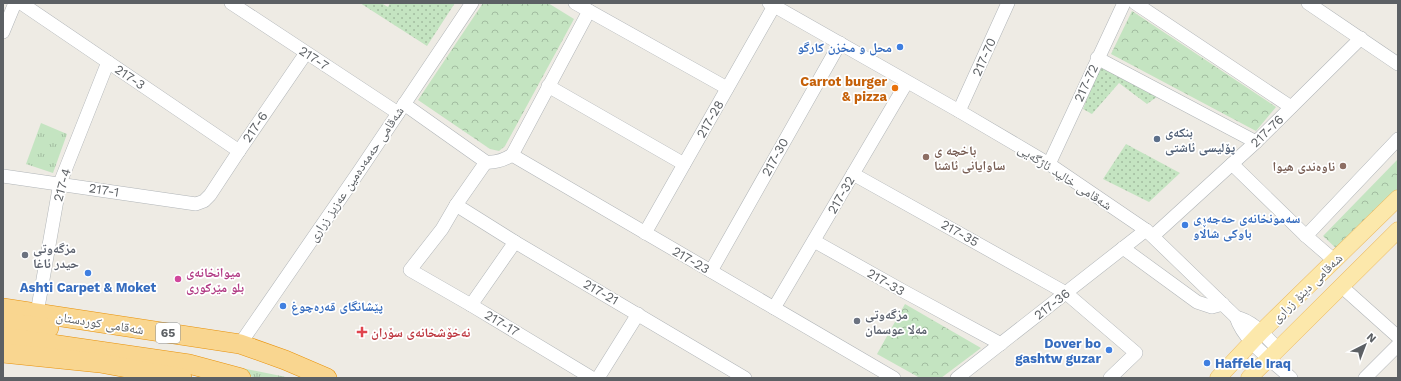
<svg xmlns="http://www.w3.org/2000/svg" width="1401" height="381" viewBox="0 0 1401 381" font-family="'Work Sans','Noto Naskh Arabic',sans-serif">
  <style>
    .grass { fill: url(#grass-tufts) }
    .park { fill: url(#park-crowns) }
    .garden { fill: url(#garden-dots) }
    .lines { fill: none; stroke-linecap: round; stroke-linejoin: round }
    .minor-casing { stroke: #b1b5b8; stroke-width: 14 }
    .major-casing { stroke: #ecb95f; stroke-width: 17 }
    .highway-casing { stroke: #e89109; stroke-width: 20 }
    .minor { stroke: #fff; stroke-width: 13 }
    .major { stroke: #fce8ab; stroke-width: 16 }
    .highway { stroke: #f9d690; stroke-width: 19 }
    .shop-dot { fill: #3f7fe0; stroke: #fff; stroke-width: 1.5 }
    .food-dot { fill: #e8710a; stroke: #fff; stroke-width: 1.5 }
    .service-dot { fill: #5c6f8a; stroke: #fff; stroke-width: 1.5 }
    .education-dot { fill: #8d6e63; stroke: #fff; stroke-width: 1.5 }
    .worship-dot { fill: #6b7280; stroke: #fff; stroke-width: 1.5 }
    .hotel-dot { fill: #d1479c; stroke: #fff; stroke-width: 1.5 }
    .health-dot { fill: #e0444e; stroke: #fff; stroke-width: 1.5 }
    .labels { text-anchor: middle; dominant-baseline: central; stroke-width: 3.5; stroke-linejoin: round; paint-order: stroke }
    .shield { fill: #fff; stroke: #8d9092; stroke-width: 1 }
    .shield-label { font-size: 12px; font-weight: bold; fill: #5c6064 }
    .shop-label { font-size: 13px; font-weight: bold; fill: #366cbe; stroke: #fff; text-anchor: start }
    .street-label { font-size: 13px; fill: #5c6064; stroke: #fff }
    .food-label { font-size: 13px; font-weight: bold; fill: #c56008; stroke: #fff; text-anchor: end }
    .service-label { font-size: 13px; font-weight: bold; fill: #4e5e75; stroke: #fff; text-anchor: start }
    .education-label { font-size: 13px; font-weight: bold; fill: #785e54; stroke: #fff; text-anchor: start }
    .worship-label { font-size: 13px; font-weight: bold; fill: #5b616d; stroke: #fff; text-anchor: start }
    .hotel-label { font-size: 13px; font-weight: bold; fill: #b23c85; stroke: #fff; text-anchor: start }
    .health-label { font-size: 13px; font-weight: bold; fill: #be3a42; stroke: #fff; text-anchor: start }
  </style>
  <defs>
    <pattern id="grass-tufts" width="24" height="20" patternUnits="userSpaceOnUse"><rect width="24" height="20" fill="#c4e4c1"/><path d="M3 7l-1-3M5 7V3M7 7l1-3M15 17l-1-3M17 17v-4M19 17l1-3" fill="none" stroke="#a2bca0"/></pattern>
    <pattern id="park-crowns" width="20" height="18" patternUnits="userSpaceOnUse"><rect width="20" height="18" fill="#c4e4c1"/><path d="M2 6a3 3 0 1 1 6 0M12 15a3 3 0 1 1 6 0" fill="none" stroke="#a2bca0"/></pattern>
    <pattern id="garden-dots" width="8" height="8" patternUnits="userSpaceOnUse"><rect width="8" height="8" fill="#c4e4c1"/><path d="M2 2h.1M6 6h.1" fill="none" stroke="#a2bca0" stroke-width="1.8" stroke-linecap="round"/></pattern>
  </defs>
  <rect width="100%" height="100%" fill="#eeebe4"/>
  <!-- grass -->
  <g class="grass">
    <path d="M41,123L67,134L53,173L26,164Z"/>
    <path d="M197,359L286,377L289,378H256Z"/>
  </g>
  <!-- park -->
  <g class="park">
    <path d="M483,3H548L574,19L505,146L499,151L490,149L418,100Z"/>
    <path d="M1132,11L1276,107L1256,131L1111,54Z"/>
    <path d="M1398,159V189L1338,250L1323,236Z"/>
    <path d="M905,304L981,348L941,378H920L877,354Z"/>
  </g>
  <!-- garden -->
  <g class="garden">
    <path d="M360,3H381L388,7L390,3H455L427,46Z"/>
    <path d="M1100,66L1158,96L1147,104L1119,83L1092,114L1083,109Z"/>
    <path d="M1126,144L1180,173L1149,202L1103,179Z"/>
  </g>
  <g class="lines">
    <!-- minor casing -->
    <g class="minor-casing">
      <g id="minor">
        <path d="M21,3L239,151"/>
        <path d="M231,3L398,113"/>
        <path d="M575,3L727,88"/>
        <path d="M769,3L959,111L1049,164L1146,230L1236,317C1244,342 1273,361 1291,378"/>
        <path d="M1135,3L1291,107"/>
        <path d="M1308,3L1398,64"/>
        <path d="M3,32L15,3"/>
        <path d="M1097,58L1256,142"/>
        <path d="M548,86L684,164"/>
        <path d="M404,104L486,162C496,163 504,160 512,155"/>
        <path d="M959,111L1008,3"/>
        <path d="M512,155L894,378"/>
        <path d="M512,155L589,11"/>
        <path d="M486,162L456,205L442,229L410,270L471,305L592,378"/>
        <path d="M1049,164L1124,3"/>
        <path d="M1232,164L1306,236L1335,261"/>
        <path d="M853,174L1066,293L1136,353L1110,378"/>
        <path d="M3,176L196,204L204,201L210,195L239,151L306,53"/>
        <path d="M456,205L515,242L745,378"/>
        <path d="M645,233L774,6"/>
        <path d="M1153,236L1256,142L1361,38"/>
        <path d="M1306,236L1398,139"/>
        <path d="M814,241L905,292L1001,344"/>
        <path d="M1123,248L1197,302L1212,307L1223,304"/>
        <path d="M711,271L840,43"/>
        <path d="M1341,286L1398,337"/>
        <path d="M471,305L515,242"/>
        <path d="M774,308L907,82"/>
        <path d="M37,313L60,183L108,62"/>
        <path d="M1236,317C1254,321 1266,337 1278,349"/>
        <path d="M240,344L360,170L472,3"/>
        <path d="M598,378L638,314"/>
        <path d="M957,378L1146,230"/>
        <path d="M1365,378L1398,345"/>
      </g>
    </g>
    <!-- major casing -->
    <g class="major-casing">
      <g id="major">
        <path d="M1218,378L1261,332L1398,198"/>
        <path d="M1249,378L1398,230"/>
      </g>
    </g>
    <!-- highway casing -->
    <g class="highway-casing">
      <g id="highway">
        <path d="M3,308L240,344L285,360L327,378"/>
        <path d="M3,322L49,328"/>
        <path d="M3,337L189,364L241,378"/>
        <path d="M3,353L100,363L182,378"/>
      </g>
    </g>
    <!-- minor -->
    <use href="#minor" class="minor"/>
    <!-- major -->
    <use href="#major" class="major"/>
    <!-- highway -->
    <use href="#highway" class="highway"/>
  </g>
  <!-- markers -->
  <g class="shop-dot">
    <circle cx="900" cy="47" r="4"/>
    <circle cx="1185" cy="225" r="4"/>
    <circle cx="88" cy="273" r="4"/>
    <circle cx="283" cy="306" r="4"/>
    <circle cx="1109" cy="350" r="4"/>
    <circle cx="1207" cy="363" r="4"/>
  </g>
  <circle class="food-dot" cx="895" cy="88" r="4"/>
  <circle class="service-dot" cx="1157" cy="139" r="4"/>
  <g class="education-dot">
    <circle cx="926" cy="157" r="4"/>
    <circle cx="1343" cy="166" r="4"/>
  </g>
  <g class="worship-dot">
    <circle cx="25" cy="255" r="4"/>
    <circle cx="857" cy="321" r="4"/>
  </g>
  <circle class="hotel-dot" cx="178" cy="279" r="4"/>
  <path class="health-dot" d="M360 326h4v4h4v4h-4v4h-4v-4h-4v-4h4z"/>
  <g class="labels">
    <!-- shield labels -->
    <rect class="shield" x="156" y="323" width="24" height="20" rx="3"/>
    <g class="shield-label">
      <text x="168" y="333">65</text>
    </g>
    <!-- shop labels -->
    <g class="shop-label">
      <text x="892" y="47" text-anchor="end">محل و مخزن كارگو</text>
      <text x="1193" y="218">سەمونخانەی حەجەری<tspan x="1193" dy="15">باوکی شاڵاو</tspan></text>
      <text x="88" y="287" text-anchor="middle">Ashti Carpet &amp; Moket</text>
      <text x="291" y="306">پێشانگای قەرەچوغ</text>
      <text x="1101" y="343" text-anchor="end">Dover bo<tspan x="1101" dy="15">gashtw guzar</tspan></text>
      <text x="1215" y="363">Haffele Iraq</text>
    </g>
    <!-- street labels -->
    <g class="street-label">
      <text transform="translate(984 57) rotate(-66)">217-70</text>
      <text transform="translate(314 58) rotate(33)">217-7</text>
      <text transform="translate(130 77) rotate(34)">217-3</text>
      <text transform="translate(1086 83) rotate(-65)">217-72</text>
      <text transform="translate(710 119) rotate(-60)">217-28</text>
      <text transform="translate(255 127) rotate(-56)">217-6</text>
      <text transform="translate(1267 131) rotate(-44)">217-76</text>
      <text transform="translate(775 157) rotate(-61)">217-30</text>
      <text transform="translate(356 174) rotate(-56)">شەقامی حەمەدەمین عەزیز زراری</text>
      <text transform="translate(1065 177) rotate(33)">شەقامی خالید ئاژگەیی</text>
      <text transform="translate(62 185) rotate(-74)">217-4</text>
      <text transform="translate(104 190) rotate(9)">217-1</text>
      <text transform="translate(841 195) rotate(-60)">217-32</text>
      <text transform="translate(960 233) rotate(29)">217-35</text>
      <text transform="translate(691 260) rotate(30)">217-23</text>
      <text transform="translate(886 282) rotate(30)">217-33</text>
      <text transform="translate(1307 288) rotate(-44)">شەقامی دینۆ زراری</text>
      <text transform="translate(601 292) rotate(30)">217-21</text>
      <text transform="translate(1052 304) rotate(-38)">217-36</text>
      <text transform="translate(100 323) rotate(9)">شەقامی کوردستان</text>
      <text transform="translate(502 323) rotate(31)">217-17</text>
    </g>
    <!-- food labels -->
    <g class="food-label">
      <text x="887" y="81">Carrot burger<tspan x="887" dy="15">&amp; pizza</tspan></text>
    </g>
    <!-- service labels -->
    <g class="service-label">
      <text x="1165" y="132">بنکەی<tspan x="1165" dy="15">پۆلیسی ئاشتی</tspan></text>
    </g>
    <!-- education labels -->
    <g class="education-label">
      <text x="934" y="150">باخچه ى<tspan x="934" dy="15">ساوايانى ئاشنا</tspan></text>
      <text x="1335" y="166" text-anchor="end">ناوەندی هیوا</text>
    </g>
    <!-- worship labels -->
    <g class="worship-label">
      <text x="33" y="248">مزگەوتی<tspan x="33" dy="15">حیدر ئاغا</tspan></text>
      <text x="865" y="314">مزگەوتی<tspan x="865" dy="15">مەلا عوسمان</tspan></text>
    </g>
    <!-- hotel labels -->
    <g class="hotel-label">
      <text x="186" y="272">میوانخانەی<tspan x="186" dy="15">بلو مێرکوری</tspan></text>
    </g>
    <!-- health labels -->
    <g class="health-label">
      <text x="371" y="332">نەخۆشخانەی سۆران</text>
    </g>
  </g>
  <!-- border -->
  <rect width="1401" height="381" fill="none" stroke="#5c6064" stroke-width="8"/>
  <!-- north arrow -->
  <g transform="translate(1365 345) rotate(42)" stroke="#ffffff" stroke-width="3" paint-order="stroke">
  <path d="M0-3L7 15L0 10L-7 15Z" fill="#5c6064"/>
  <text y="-6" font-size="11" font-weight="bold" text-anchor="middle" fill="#5c6064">N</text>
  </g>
</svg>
